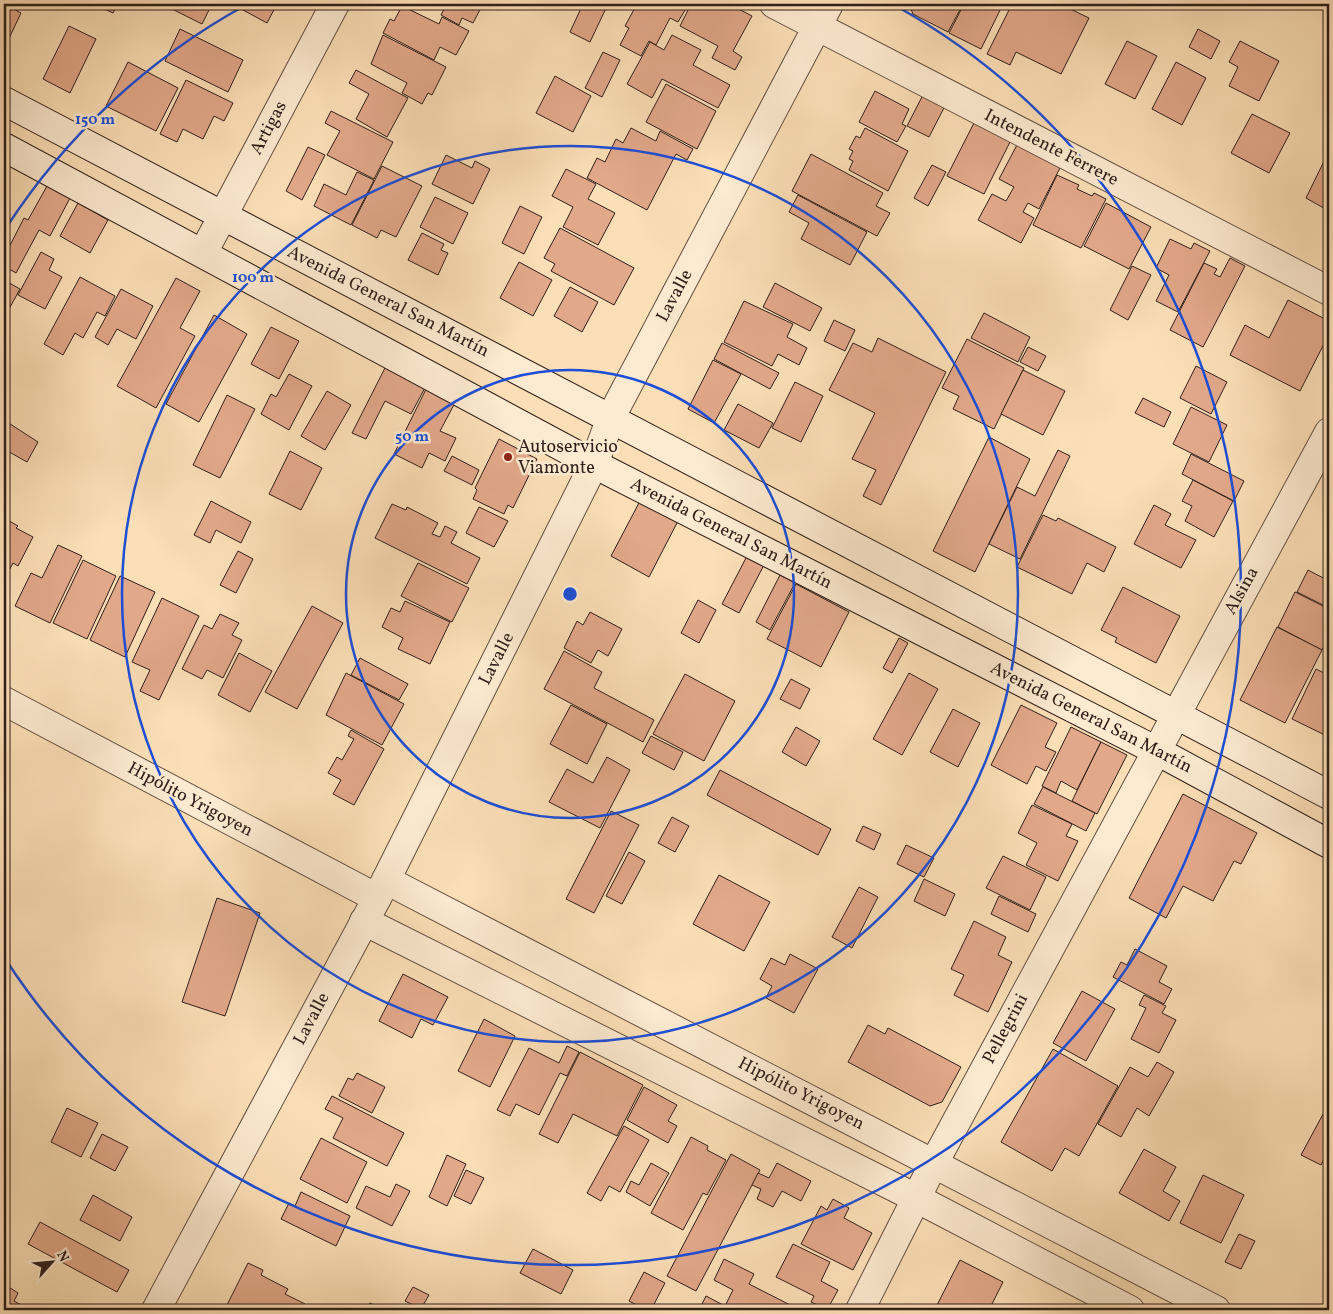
<svg xmlns="http://www.w3.org/2000/svg" width="1333" height="1314" viewBox="0 0 1333 1314" font-family="Vollkorn,serif">
  <style>
    .building { fill: #e2a88a; stroke: #2f1f19 }
    .lines { fill: none; stroke-linecap: round; stroke-linejoin: round }
    .minor-casing { stroke: #624f40; stroke-width: 30 }
    .secondary-casing { stroke: #2f1f19; stroke-width: 30 }
    .minor { stroke: #fdead0; stroke-width: 28 }
    .secondary { stroke: #fdead0; stroke-width: 28 }
    .ring { fill: none; stroke: #1d4ed8; stroke-width: 2.5 }
    .poi-dot { fill: #8f2418; stroke: #fdead0; stroke-width: 2 }
    .labels { text-anchor: middle; dominant-baseline: central; stroke-width: 5; stroke-linejoin: round; paint-order: stroke }
    .street-label { font-size: 18px; fill: #2f1f19; stroke: #fdead0 }
    .poi-label { font-size: 18px; fill: #2f1f19; stroke: #fdead0; text-anchor: start }
    .centre { fill: #1d4ed8; stroke: #fdead0; stroke-width: 2.5 }
    .ring-label { font-size: 15px; text-anchor: middle; font-weight: bold; fill: #1d4ed8; stroke: #fdead0; stroke-width: 5; stroke-linejoin: round; paint-order: stroke }
  </style>
  <rect width="100%" height="100%" fill="#fcdfb7"/>
  <filter id="stains"><feTurbulence type="fractalNoise" baseFrequency=".004" numOctaves="4"/><feColorMatrix values="0 0 0 0 .2 0 0 0 0 .09 0 0 0 0 .02 0 0 0 .5 -.17"/></filter>
  <radialGradient id="worn" r=".72"><stop offset=".6" stop-color="#630" stop-opacity="0"/><stop offset="1" stop-color="#630" stop-opacity=".3"/></radialGradient>
  <!-- building -->
  <g class="building">
    <path d="M4,4L21,13L4,49Z"/>
    <path d="M94,4H118L113,13Z"/>
    <path d="M167,4H212L202,24L166,6Z"/>
    <path d="M232,4H277L267,23Z"/>
    <path d="M434,4H483L473,23L462,18L459,25L441,15L444,9Z"/>
    <path d="M583,4H608L590,42L570,32Z"/>
    <path d="M637,4L688,5L678,22L670,18L656,45L649,41L641,56L620,45L629,28L625,26Z"/>
    <path d="M691,4H729L752,16L733,51L742,57L735,70L712,58L718,46L680,26Z"/>
    <path d="M909,4H963L948,32L913,14Z"/>
    <path d="M964,4H1003L981,49L949,33Z"/>
    <path d="M1012,4H1060L1089,18L1061,74L1016,52L1010,65L987,54Z"/>
    <path d="M402,6L439,24L442,17L469,31L456,55L440,47L434,60L383,33L390,19L394,21Z"/>
    <path d="M69,26L96,39L70,93L43,79Z"/>
    <path d="M180,29L243,60L228,92L165,61Z"/>
    <path d="M1198,29L1220,41L1211,59L1189,47Z"/>
    <path d="M383,35L446,67L432,95L428,93L422,104L402,93L407,83L371,64Z"/>
    <path d="M672,35L701,50L693,65L730,85L718,108L662,79L652,98L627,84L650,42L664,50Z"/>
    <path d="M1127,41L1157,56L1135,99L1105,84Z"/>
    <path d="M1240,41L1279,61L1259,101L1229,86L1238,67L1229,62Z"/>
    <path d="M603,52L620,60L602,97L585,88Z"/>
    <path d="M128,62L178,88L156,131L106,106Z"/>
    <path d="M1176,62L1206,78L1182,125L1152,109Z"/>
    <path d="M356,70L408,98L387,137L356,119L369,94L349,83Z"/>
    <path d="M555,76L591,96L573,132L536,113Z"/>
    <path d="M186,80L233,103L224,121L214,116L203,139L183,129L177,142L160,134Z"/>
    <path d="M666,84L716,111L697,149L646,122Z"/>
    <path d="M875,91L909,109L902,124L906,126L897,142L859,122Z"/>
    <path d="M925,91L947,102L929,137L907,126Z"/>
    <path d="M331,111L393,142L374,179L327,155L340,131L325,123Z"/>
    <path d="M1252,114L1290,133L1269,173L1231,153Z"/>
    <path d="M975,121L1011,140L984,194L947,176Z"/>
    <path d="M631,128L656,141L660,131L693,149L687,160L676,154L647,210L587,178L597,158L605,162L616,139L623,143Z"/>
    <path d="M865,128L908,151L888,191L849,170L853,161L849,159L853,151L849,149L856,136L860,138Z"/>
    <path d="M1018,143L1061,166L1039,209L1028,203L1023,212L1034,218L1021,243L978,220L992,194L1006,201L1014,187L999,179Z"/>
    <path d="M308,147L325,155L302,200L286,191Z"/>
    <path d="M1329,151V211L1306,198Z"/>
    <path d="M811,154L883,193L876,206L890,213L877,236L792,191Z"/>
    <path d="M446,155L472,168L475,161L490,169L473,204L432,184Z"/>
    <path d="M932,165L946,172L928,206L914,198Z"/>
    <path d="M382,166L422,186L396,237L381,230L377,238L352,225Z"/>
    <path d="M566,169L596,184L588,199L615,213L598,245L563,227L573,207L552,196Z"/>
    <path d="M357,172L374,180L351,225L314,206L324,184L346,195Z"/>
    <path d="M1057,175L1079,185L1077,189L1092,196L1094,193L1106,199L1081,248L1033,225Z"/>
    <path d="M47,186L70,198L50,236L39,230L16,273L4,266V257L24,218L28,220Z"/>
    <path d="M798,195L867,232L850,265L801,239L809,223L789,212Z"/>
    <path d="M435,197L468,213L453,244L420,227Z"/>
    <path d="M78,203L108,220L90,253L60,236Z"/>
    <path d="M1106,203L1151,227L1129,269L1084,246Z"/>
    <path d="M520,206L542,217L524,254L502,243Z"/>
    <path d="M560,228L634,268L614,305L551,271L555,264L544,258Z"/>
    <path d="M422,233L444,244L441,250L448,253L438,275L408,260Z"/>
    <path d="M1170,239L1191,249L1194,243L1210,251L1178,312L1156,301L1169,275L1156,268Z"/>
    <path d="M41,252L54,259L49,270L62,277L45,309L18,295Z"/>
    <path d="M1230,258L1245,266L1203,347L1170,330L1204,263L1217,269L1214,274L1220,277Z"/>
    <path d="M519,262L552,280L533,316L500,298Z"/>
    <path d="M1132,266L1151,275L1128,320L1110,310Z"/>
    <path d="M80,277L115,296L105,316L97,312L83,338L75,333L63,355L44,344Z"/>
    <path d="M176,278L200,291L180,328L195,336L156,408L117,386Z"/>
    <path d="M4,280L20,289L9,309L4,306Z"/>
    <path d="M775,283L822,308L810,331L763,307Z"/>
    <path d="M570,287L598,302L582,332L554,316Z"/>
    <path d="M121,289L153,306L136,339L117,329L108,345L95,337Z"/>
    <path d="M1288,300L1329,321V334L1300,391L1230,355L1245,325L1269,338Z"/>
    <path d="M744,301L793,324L787,337L807,348L799,365L778,354L772,366L724,342Z"/>
    <path d="M984,313L1030,337L1018,362L971,338Z"/>
    <path d="M214,315L247,334L199,422L166,404Z"/>
    <path d="M834,320L855,330L845,351L824,341Z"/>
    <path d="M271,327L299,341L279,379L251,364Z"/>
    <path d="M878,338L946,372L881,505L863,496L876,470L852,459L875,413L829,390L853,343L872,352Z"/>
    <path d="M967,339L1024,368L994,429L953,409L959,396L942,388Z"/>
    <path d="M722,343L779,373L770,389L714,359Z"/>
    <path d="M1028,347L1046,356L1038,371L1020,362Z"/>
    <path d="M713,360L741,374L714,423L688,409Z"/>
    <path d="M387,364L427,384L411,414L385,401L366,439L352,433Z"/>
    <path d="M1196,366L1227,382L1211,414L1180,398Z"/>
    <path d="M1023,370L1065,391L1043,435L1001,414Z"/>
    <path d="M289,374L312,386L289,430L261,414L271,394L276,397Z"/>
    <path d="M795,382L823,396L801,442L772,428Z"/>
    <path d="M428,385L457,399L440,431L456,438L445,461L429,453L422,468L394,454Z"/>
    <path d="M327,391L351,405L325,450L301,436Z"/>
    <path d="M227,395L255,409L220,478L193,465Z"/>
    <path d="M1143,398L1171,412L1164,427L1135,413Z"/>
    <path d="M738,404L773,423L759,448L724,430Z"/>
    <path d="M1191,407L1227,425L1209,462L1173,444Z"/>
    <path d="M4,420L38,442L27,462L4,449Z"/>
    <path d="M989,437L1030,459L975,572L933,551Z"/>
    <path d="M499,439L537,459L513,508L508,505L504,514L473,499L477,490L475,488Z"/>
    <path d="M1058,450L1070,456L1020,559L989,544L1017,487L1035,496Z"/>
    <path d="M290,451L322,468L301,510L269,494Z"/>
    <path d="M1191,454L1244,481L1234,501L1182,474Z"/>
    <path d="M452,456L479,470L472,485L444,471Z"/>
    <path d="M1193,480L1233,501L1214,537L1185,521L1192,506L1182,501Z"/>
    <path d="M211,501L251,522L241,543L216,530L210,543L194,535Z"/>
    <path d="M640,501L678,521L649,577L611,556Z"/>
    <path d="M392,504L406,510L407,507L438,523L432,534L440,537L445,526L457,532L451,543L480,558L467,584L375,538Z"/>
    <path d="M1154,505L1171,514L1165,525L1196,540L1181,568L1134,544Z"/>
    <path d="M479,507L508,521L494,547L466,533Z"/>
    <path d="M1043,515L1056,521L1058,518L1116,547L1104,572L1087,563L1072,594L1017,567Z"/>
    <path d="M4,518L18,526L16,528L33,537L18,566L13,563L4,580Z"/>
    <path d="M58,545L82,556L50,623L15,606L31,573L42,578Z"/>
    <path d="M238,551L253,559L236,593L220,585Z"/>
    <path d="M747,556L764,565L739,613L722,604Z"/>
    <path d="M83,560L116,576L87,639L53,623Z"/>
    <path d="M418,563L469,588L452,622L401,596Z"/>
    <path d="M1308,570L1329,581V608L1297,592Z"/>
    <path d="M780,575L795,583L770,630L756,622Z"/>
    <path d="M120,576L155,592L125,657L90,640Z"/>
    <path d="M796,584L849,612L821,667L767,639Z"/>
    <path d="M1123,587L1180,616L1156,663L1115,642L1117,638L1101,630Z"/>
    <path d="M1295,592L1329,609V635L1322,650L1278,627Z"/>
    <path d="M162,598L199,616L159,700L140,691L150,670L132,662Z"/>
    <path d="M698,600L716,610L699,643L681,633Z"/>
    <path d="M405,601L450,622L430,664L398,649L403,638L382,627L391,608L400,612Z"/>
    <path d="M312,606L343,623L297,709L265,692Z"/>
    <path d="M590,612L622,629L608,656L598,650L591,663L564,648L577,621L583,625Z"/>
    <path d="M220,614L239,623L232,635L242,640L223,678L207,670L202,679L182,669L204,625L212,629Z"/>
    <path d="M1277,627L1322,650L1285,723L1240,700Z"/>
    <path d="M899,638L908,643L892,673L883,668Z"/>
    <path d="M564,651L602,672L594,688L654,720L643,742L544,689Z"/>
    <path d="M239,653L272,671L250,712L218,695Z"/>
    <path d="M360,658L408,684L399,700L351,675Z"/>
    <path d="M1329,663V737L1292,719L1316,669L1324,673Z"/>
    <path d="M346,673L404,704L382,745L326,715Z"/>
    <path d="M909,673L938,689L902,755L873,739Z"/>
    <path d="M685,674L735,701L704,761L653,734Z"/>
    <path d="M791,679L810,689L800,709L780,699Z"/>
    <path d="M571,705L607,724L587,764L550,744Z"/>
    <path d="M1021,705L1057,723L1045,747L1056,752L1046,771L1036,766L1027,784L991,765Z"/>
    <path d="M953,709L980,723L958,767L930,752Z"/>
    <path d="M796,727L820,741L806,766L782,752Z"/>
    <path d="M1071,727L1101,742L1077,790L1061,781L1056,793L1042,786Z"/>
    <path d="M351,730L384,749L354,805L333,794L341,780L328,773L337,757L342,760L354,739L348,736Z"/>
    <path d="M651,736L683,752L674,770L642,753Z"/>
    <path d="M1101,742L1127,755L1097,814L1072,801Z"/>
    <path d="M607,757L630,770L600,828L549,802L567,769L593,783Z"/>
    <path d="M720,770L831,829L818,855L707,795Z"/>
    <path d="M1043,787L1095,813L1086,831L1034,804Z"/>
    <path d="M1183,794L1257,833L1241,864L1234,861L1213,901L1183,886L1166,918L1129,898Z"/>
    <path d="M1032,805L1072,824L1066,836L1078,841L1058,881L1026,865L1037,843L1018,833Z"/>
    <path d="M611,811L639,825L594,913L566,899Z"/>
    <path d="M672,817L689,826L675,852L658,843Z"/>
    <path d="M863,826L881,834L874,850L856,841Z"/>
    <path d="M906,845L934,858L924,877L897,864Z"/>
    <path d="M629,852L645,861L622,904L606,896Z"/>
    <path d="M1003,856L1046,877L1030,910L986,888Z"/>
    <path d="M719,875L770,902L744,951L693,924Z"/>
    <path d="M924,879L955,894L945,916L914,901Z"/>
    <path d="M859,887L878,897L852,948L832,937Z"/>
    <path d="M999,896L1036,914L1028,932L991,914Z"/>
    <path d="M217,898L260,913L225,1016L182,1002Z"/>
    <path d="M974,921L1006,937L998,955L1012,962L988,1012L954,995L964,975L951,969Z"/>
    <path d="M1135,949L1167,966L1159,982L1172,989L1164,1004L1113,977L1121,962L1127,965Z"/>
    <path d="M790,954L818,969L794,1013L766,998L772,986L760,979L771,958L785,965Z"/>
    <path d="M403,974L448,997L433,1025L421,1019L412,1038L379,1021Z"/>
    <path d="M1082,991L1115,1009L1086,1061L1053,1043Z"/>
    <path d="M1144,995L1166,1006L1162,1013L1176,1020L1159,1053L1131,1039L1146,1008L1139,1005Z"/>
    <path d="M484,1019L515,1036L490,1087L458,1071Z"/>
    <path d="M868,1025L885,1034L888,1028L961,1067L942,1102L930,1106L848,1062Z"/>
    <path d="M567,1046L579,1052L567,1076L560,1073L539,1115L516,1104L510,1116L497,1110L529,1048L559,1063Z"/>
    <path d="M1053,1049L1118,1086L1079,1156L1065,1148L1052,1171L1001,1142Z"/>
    <path d="M580,1052L643,1085L617,1136L573,1114L558,1143L539,1134Z"/>
    <path d="M1157,1062L1174,1072L1149,1116L1137,1108L1121,1137L1098,1124L1130,1067L1148,1077Z"/>
    <path d="M357,1073L385,1087L372,1113L339,1096L348,1078L353,1080Z"/>
    <path d="M644,1087L677,1105L668,1121L677,1126L668,1143L627,1120Z"/>
    <path d="M332,1096L404,1133L387,1166L333,1138L343,1118L325,1109Z"/>
    <path d="M1329,1103V1149L1321,1165L1301,1155Z"/>
    <path d="M67,1108L98,1123L81,1157L51,1142Z"/>
    <path d="M624,1126L649,1140L620,1192L609,1186L601,1201L587,1193Z"/>
    <path d="M102,1134L128,1147L115,1171L90,1158Z"/>
    <path d="M691,1137L708,1146L707,1150L726,1160L707,1195L703,1193L683,1230L651,1213Z"/>
    <path d="M321,1138L367,1162L347,1203L300,1179Z"/>
    <path d="M1144,1149L1176,1167L1163,1191L1180,1201L1169,1221L1119,1193Z"/>
    <path d="M731,1154L760,1170L696,1291L667,1276Z"/>
    <path d="M447,1155L466,1164L447,1206L429,1197Z"/>
    <path d="M651,1163L669,1173L650,1206L626,1192L631,1181L639,1185Z"/>
    <path d="M777,1163L811,1181L801,1201L782,1191L773,1207L757,1199L761,1189L752,1185L758,1173L769,1178Z"/>
    <path d="M466,1170L484,1178L471,1204L454,1196Z"/>
    <path d="M1203,1175L1244,1195L1221,1243L1180,1223Z"/>
    <path d="M396,1184L410,1191L392,1226L356,1208L366,1186L390,1197Z"/>
    <path d="M301,1192L350,1216L336,1246L281,1219L289,1203L295,1206Z"/>
    <path d="M93,1195L132,1217L120,1241L80,1220Z"/>
    <path d="M833,1199L849,1208L844,1218L872,1233L853,1270L801,1244L821,1206L827,1210Z"/>
    <path d="M40,1222L129,1270L117,1292L28,1244Z"/>
    <path d="M1239,1234L1255,1241L1241,1269L1225,1262Z"/>
    <path d="M793,1244L830,1262L821,1281L838,1290L827,1310L811,1302L814,1296L776,1277Z"/>
    <path d="M533,1249L573,1270L561,1294L520,1273Z"/>
    <path d="M724,1259L754,1274L749,1284L800,1310H699L706,1296L725,1306L733,1290L714,1280Z"/>
    <path d="M960,1260L1003,1282L989,1310H942L936,1307Z"/>
    <path d="M248,1263L263,1270L261,1275L288,1289L285,1294L305,1304L302,1310L225,1309Z"/>
    <path d="M644,1272L665,1283L651,1310H646L629,1301Z"/>
    <path d="M4,1284L18,1293L14,1301L30,1310H4Z"/>
    <path d="M413,1287L429,1295L421,1309L405,1301Z"/>
    <path d="M370,1303L384,1310H366Z"/>
  </g>
  <g class="lines">
    <!-- minor casing -->
    <g class="minor-casing">
      <g id="minor">
        <path d="M774,4L1329,291"/>
        <path d="M203,253L335,4"/>
        <path d="M4,701L377,898"/>
        <path d="M386,880L1216,1310"/>
        <path d="M364,921L916,1198L1130,1310"/>
        <path d="M156,1310L377,898L594,464L611,417L829,4"/>
        <path d="M860,1310L934,1163L1329,432"/>
      </g>
    </g>
    <!-- secondary casing -->
    <g class="secondary-casing">
      <g id="secondary">
        <path d="M4,101L1329,795"/>
        <path d="M4,147L594,464L1157,751L1329,844"/>
      </g>
    </g>
    <!-- minor -->
    <use href="#minor" class="minor"/>
    <!-- secondary -->
    <use href="#secondary" class="secondary"/>
  </g>
  <!-- distance rings -->
  <g class="ring">
    <circle cx="570" cy="594" r="224"/>
    <circle cx="570" cy="594" r="448"/>
    <path d="M6 228A672 672 0 0 1 244 6M896 6A672 672 0 1 1 6 960"/>
  </g>
  <!-- markers -->
  <circle class="poi-dot" cx="508" cy="457" r="5"/>
  <g class="labels">
    <!-- street labels -->
    <g class="street-label">
      <text transform="translate(269 128) rotate(-62)">Artigas</text>
      <text transform="translate(1051 148) rotate(27)">Intendente Ferrere</text>
      <text transform="translate(675 296) rotate(-62)">Lavalle</text>
      <text transform="translate(388 302) rotate(27)">Avenida General San Martín</text>
      <text transform="translate(731 534) rotate(27)">Avenida General San Martín</text>
      <text transform="translate(1242 591) rotate(-61)">Alsina</text>
      <text transform="translate(497 659) rotate(-63)">Lavalle</text>
      <text transform="translate(1091 718) rotate(27)">Avenida General San Martín</text>
      <text transform="translate(190 800) rotate(28)">Hipólito Yrigoyen</text>
      <text transform="translate(312 1019) rotate(-62)">Lavalle</text>
      <text transform="translate(1006 1029) rotate(-62)">Pellegrini</text>
      <text transform="translate(801 1094) rotate(27)">Hipólito Yrigoyen</text>
    </g>
    <!-- poi labels -->
    <g class="poi-label">
      <text x="518" y="447">Autoservicio<tspan x="518" dy="21">Viamonte</tspan></text>
    </g>
  </g>
  <circle cx="570" cy="594" r="8" class="centre"/>
  <g class="ring-label">
    <text x="95" y="124">150 m</text>
    <text x="253" y="282">100 m</text>
    <text x="412" y="441">50 m</text>
  </g>
  <!-- margin -->
  <rect width="1333" height="1314" fill="none" stroke="#fcdfb7" stroke-width="20"/>
  <rect x="5" y="5" width="1323" height="1304" fill="none" stroke="#2f1f19" stroke-width="2.5"/>
  <rect x="10" y="10" width="1313" height="1294" fill="none" stroke="#2f1f19"/>
  <!-- north arrow -->
  <g transform="translate(52 1262) rotate(63)" stroke="#fdead0" stroke-width="4" paint-order="stroke">
  <path d="M0-4L9 19L0 12L-9 19Z" fill="#2f1f19"/>
  <text y="-8" font-size="14" font-weight="bold" text-anchor="middle" fill="#2f1f19">N</text>
  </g>
  <rect width="100%" height="100%" filter="url(#stains)"/>
  <rect width="100%" height="100%" fill="url(#worn)"/>
</svg>
